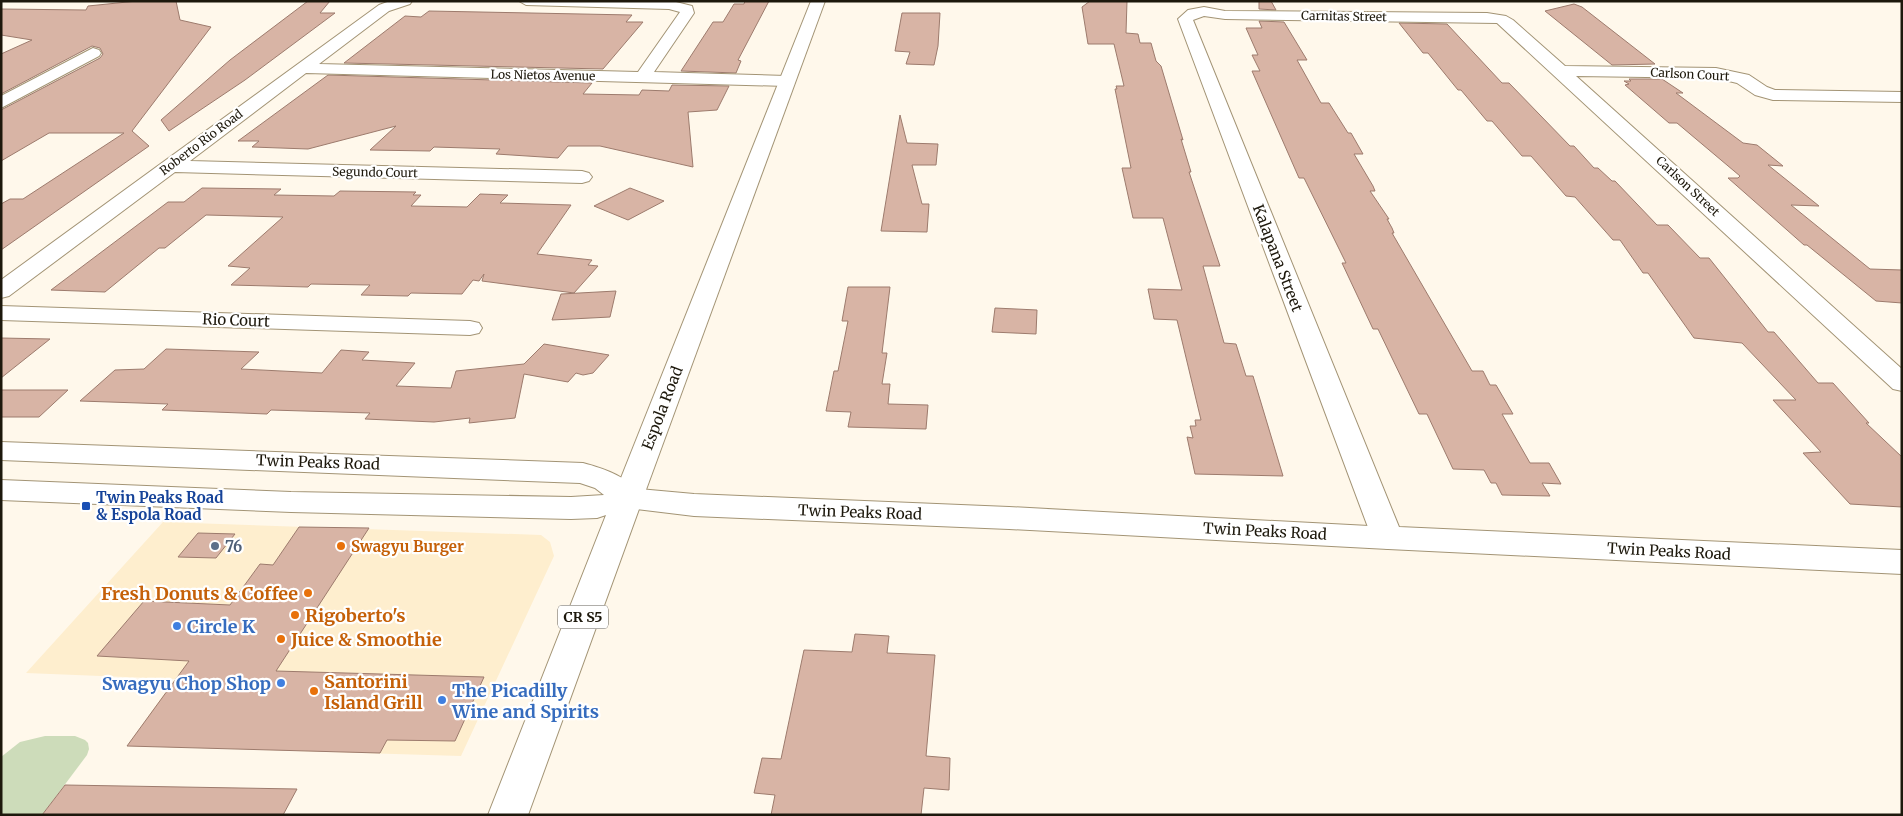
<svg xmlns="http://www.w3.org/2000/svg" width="1903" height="816" viewBox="0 0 1903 816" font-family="Merriweather,serif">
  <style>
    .built { fill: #feeece }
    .green { fill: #cddcba }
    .building { fill: #d8b4a5; stroke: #9d7b6d }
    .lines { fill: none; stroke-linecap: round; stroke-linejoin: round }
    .minor-casing { stroke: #a39475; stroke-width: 2 }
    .tertiary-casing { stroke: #a39475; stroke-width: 2 }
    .secondary-casing { stroke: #a39475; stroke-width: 2 }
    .primary-casing { stroke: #a39475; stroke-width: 2 }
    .minor { fill: #fff; fill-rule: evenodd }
    .tertiary { fill: #fff; fill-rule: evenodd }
    .secondary { fill: #fff; fill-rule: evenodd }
    .primary { fill: #fff; fill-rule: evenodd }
    .transit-dot { fill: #1a4fb4; stroke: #fff; stroke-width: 2 }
    .service-dot { fill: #5c6f8a; stroke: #fff; stroke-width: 2 }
    .food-dot { fill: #e8710a; stroke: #fff; stroke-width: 2 }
    .shop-dot { fill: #3f7fe0; stroke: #fff; stroke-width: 2 }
    .labels { text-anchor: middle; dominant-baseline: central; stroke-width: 4.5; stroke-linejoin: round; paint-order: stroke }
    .far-street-label { font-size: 12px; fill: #1d180c; stroke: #fff }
    .shield { fill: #fff; stroke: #615d55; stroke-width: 1 }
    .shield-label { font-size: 14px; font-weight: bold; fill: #1d180c }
    .street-label { font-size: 15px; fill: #1d180c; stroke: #fff }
    .transit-label { font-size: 15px; font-weight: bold; fill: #164399; stroke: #fff; text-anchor: start }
    .service-label { font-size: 15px; font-weight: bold; fill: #4e5e75; stroke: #fff; text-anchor: start }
    .food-label { font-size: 15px; font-weight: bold; fill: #c56008; stroke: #fff; text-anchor: start }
    .near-food-label { font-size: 18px; font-weight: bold; fill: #c56008; stroke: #fff; text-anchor: start }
    .near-shop-label { font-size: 18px; font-weight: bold; fill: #366cbe; stroke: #fff; text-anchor: start }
  </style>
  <rect width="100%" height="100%" fill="#fff8eb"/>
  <!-- built -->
  <path class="built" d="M163,522L541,535L550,542L554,556L461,756L127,746L175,679L26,673Z"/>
  <!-- green -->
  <path class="green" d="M45,736H75L85,740L88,743L89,749L87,755L42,815H1V757L20,742Z"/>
  <!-- building -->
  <g class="building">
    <path d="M137,1H176L180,20L211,27L132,131L149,146L1,250V204L10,199H23L124,133H49L1,161V110L100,58L103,54L100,48L92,46L1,94V54L32,40L1,35V9L86,10L88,6Z"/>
    <path d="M308,1H330L320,13H335L245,80L169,131L161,120L230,60Z"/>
    <path d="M745,1H769L738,60L741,61L736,73L681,71L713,22H723L734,4H744Z"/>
    <path d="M1090,1H1127L1126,33L1138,34L1140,43H1151L1156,61L1161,66L1183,140L1181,139L1191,172H1189L1220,266H1203L1224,343L1236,344L1246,376H1253L1283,476L1195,474L1187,437L1193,438L1190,426H1196L1195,420H1201L1177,320L1154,319L1148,289L1182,290L1163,218H1133L1122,168H1131L1115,89H1117L1116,86H1124L1114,44H1088L1082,7Z"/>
    <path d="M1259,1H1271L1276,10L1259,9Z"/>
    <path d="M1574,4L1582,7L1655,64L1612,65L1545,11Z"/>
    <path d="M429,11L632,15L626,22H643L603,69L344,63L405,16L421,17Z"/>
    <path d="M902,13H940L938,46L934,65L906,64L910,52L895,51Z"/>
    <path d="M1259,21L1284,22L1307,60H1297L1321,103H1329L1348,133H1351L1363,154H1354L1373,186L1375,191H1370L1389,219H1387L1392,228L1394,233H1392L1472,371H1483L1490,385H1496L1513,414H1502L1530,463H1549L1561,484L1542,483L1550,496L1502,495L1496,483H1491L1484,470L1453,469L1427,414H1419L1378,329H1373L1342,263H1346L1304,178H1299L1252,71H1260L1252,55H1258L1246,28H1262Z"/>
    <path d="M1399,23L1447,24L1502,83H1509L1570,146H1574L1594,168H1598L1612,181H1615L1657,225H1668L1700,258H1709L1768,332H1774L1818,383H1833L1869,423H1866L1902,457V507L1850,504L1803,453L1821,452L1773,400H1796L1742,343L1694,338L1648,273H1643L1620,240H1613L1575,197L1566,196L1531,156H1522L1492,121H1487L1461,90H1458L1428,53H1423Z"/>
    <path d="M328,75L592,83L583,94L639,95L642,90L669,91L672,85L729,86L717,110L688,112L693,167L600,146H568L558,158L496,154L500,149L434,147L430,151L370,150L396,126L308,149L252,147L259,141H238Z"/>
    <path d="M1629,79H1662L1683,93H1676L1743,143L1757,145L1783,166L1768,165L1819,206L1791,205L1870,269L1902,270V303L1876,301L1807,245H1804L1728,178H1738L1740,176L1677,123H1669L1625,85L1629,84L1624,81H1631Z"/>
    <path d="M900,115L907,143L938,144L936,165H912L922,204H929L927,232L881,231Z"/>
    <path d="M202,188L281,189L274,195L334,196L340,191L416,192L413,195H421L411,206L467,207L480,194L508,195L500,203L571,205L537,254L592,260L588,265L598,266L574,293L482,281L484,274L479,281L473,280L462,294L411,293L408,296L361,295L370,285L311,284L308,287L231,285L250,268L228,266L283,217L206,215L165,248H159L105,292L51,290L168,202H184Z"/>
    <path d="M630,188L664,201L628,220L594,206Z"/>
    <path d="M848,287H890L882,353H887L882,384H890L888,404L928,405L926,429L848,427L851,412L826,411L834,371H838L848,321H842Z"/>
    <path d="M616,291L610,317L552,320L561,294Z"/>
    <path d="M995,308L1037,310L1036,334L992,332Z"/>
    <path d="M1,338L50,339L1,378Z"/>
    <path d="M544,344L609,355L593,373L583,375L576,373L568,382L524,374L515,418L469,423L470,418L434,422L365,419L370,413L271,410L267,414L162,410L168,404L80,401L115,370L144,369L166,349L259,352L241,369L322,373L341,350L369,352L362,360L415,363L396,386L451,388L456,371L524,364Z"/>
    <path d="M1,390H68L39,417H1Z"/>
    <path d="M299,527L369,528L276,671L484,677L455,741L387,740L380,753L127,746L189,661L97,656L144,601L230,605L260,564L273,565Z"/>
    <path d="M198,533L235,534L216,558L178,557Z"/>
    <path d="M855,634L889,636L887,653L935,655L926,756L950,758L949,790L924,788L921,815H771L775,795L754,793L762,758L781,759L804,650L852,652Z"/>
    <path d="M65,785L297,789L283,815H42Z"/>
  </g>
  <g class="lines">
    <!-- minor casing -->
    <g class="minor-casing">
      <g id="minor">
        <path d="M390,1H412L410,4L389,11L319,64L638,72L680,12L669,9L526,5L519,1H672L692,6L694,13L654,72L786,76L792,77L794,81L792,85L786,86L306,73L190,161L582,171L589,173L592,177L589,181L582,183L175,172L9,296L1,298V280L379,5Z"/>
        <path d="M1204,7L1225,11L1487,13L1506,16L1513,20L1565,66L1716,68L1749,75L1767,87L1775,90L1902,92V102L1773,100L1755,95L1737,83L1716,78L1576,76L1902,369V391L1893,389L1497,23L1225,19L1204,16L1193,20L1399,527L1902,550V574L1388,549L1377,546L1372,538L1178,19L1188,10Z"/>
        <path d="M93,48L99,50L101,53L99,56L1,108V96Z"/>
        <path d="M1,306L470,321L479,323L482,328L479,333L470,335L1,320Z"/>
      </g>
    </g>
    <!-- tertiary casing -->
    <g class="tertiary-casing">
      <path id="tertiary" d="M628,488L694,494L1009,507L1388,527L1399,530L1404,538L1399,546L1388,549L1009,529L694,516L628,508L617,505L613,498L617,491Z"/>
    </g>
    <!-- secondary casing -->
    <g class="secondary-casing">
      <path id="secondary" d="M811,1H825L643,498L639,505L628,508L617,505L613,498Z"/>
    </g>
    <!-- primary casing -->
    <g class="primary-casing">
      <path id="primary" d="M1,442L583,463C605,469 630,477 643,498L528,815H488L606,515L597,518L571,519L291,512L1,500V480L291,492L571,497L604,495L595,488L580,483L1,460Z"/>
    </g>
    <!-- minor -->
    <use href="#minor" class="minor"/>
    <!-- tertiary -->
    <use href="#tertiary" class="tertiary"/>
    <!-- secondary -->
    <use href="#secondary" class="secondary"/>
    <!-- primary -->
    <use href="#primary" class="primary"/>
  </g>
  <!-- markers -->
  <rect class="transit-dot" x="81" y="501" width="10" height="10" rx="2.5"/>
  <circle class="service-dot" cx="215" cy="546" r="5"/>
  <g class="food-dot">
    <circle cx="341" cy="546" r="5"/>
    <circle cx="308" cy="593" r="5"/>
    <circle cx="295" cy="615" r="5"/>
    <circle cx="281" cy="639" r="5"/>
    <circle cx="314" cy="691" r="5"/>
  </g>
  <g class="shop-dot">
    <circle cx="177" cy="626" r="5"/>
    <circle cx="281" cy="683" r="5"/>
    <circle cx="442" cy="700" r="5"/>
  </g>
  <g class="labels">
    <!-- far-street labels -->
    <g class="far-street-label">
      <text transform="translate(1344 16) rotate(1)">Carnitas Street</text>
      <text transform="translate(1690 74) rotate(3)">Carlson Court</text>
      <text transform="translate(543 75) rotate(1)">Los Nietos Avenue</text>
      <text transform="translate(201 142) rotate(-37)">Roberto Rio Road</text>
      <text transform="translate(375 172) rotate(1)">Segundo Court</text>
      <text transform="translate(1688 186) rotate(43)">Carlson Street</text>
    </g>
    <!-- shield labels -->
    <rect class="shield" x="558" y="605.5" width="50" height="23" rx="4"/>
    <g class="shield-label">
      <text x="583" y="617">CR S5</text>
    </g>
    <!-- street labels -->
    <g class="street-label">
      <text transform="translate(1278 258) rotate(69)">Kalapana Street</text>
      <text transform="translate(236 320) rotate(2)">Rio Court</text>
      <text transform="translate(662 408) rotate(-69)">Espola Road</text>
      <text transform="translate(318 462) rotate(2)">Twin Peaks Road</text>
      <text transform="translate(860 512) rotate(2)">Twin Peaks Road</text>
      <text transform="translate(1265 531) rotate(3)">Twin Peaks Road</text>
      <text transform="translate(1669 551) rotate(3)">Twin Peaks Road</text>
    </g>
    <!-- transit labels -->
    <g class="transit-label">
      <text x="96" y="497">Twin Peaks Road<tspan x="96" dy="17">&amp; Espola Road</tspan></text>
    </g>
    <!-- service labels -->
    <g class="service-label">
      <text x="225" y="546">76</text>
    </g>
    <!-- food labels -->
    <g class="food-label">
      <text x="351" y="546">Swagyu Burger</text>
    </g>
    <!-- near-food labels -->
    <g class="near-food-label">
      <text x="298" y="593" text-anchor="end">Fresh Donuts &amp; Coffee</text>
      <text x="305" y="615">Rigoberto's</text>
      <text x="291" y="639">Juice &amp; Smoothie</text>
      <text x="324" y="681">Santorini<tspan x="324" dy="21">Island Grill</tspan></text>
    </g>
    <!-- near-shop labels -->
    <g class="near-shop-label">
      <text x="187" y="626">Circle K</text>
      <text x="271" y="683" text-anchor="end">Swagyu Chop Shop</text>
      <text x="452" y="690">The Picadilly<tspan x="452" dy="21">Wine and Spirits</tspan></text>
    </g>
  </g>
  <!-- border -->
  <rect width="1903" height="816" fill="none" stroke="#1d180c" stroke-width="5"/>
</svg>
